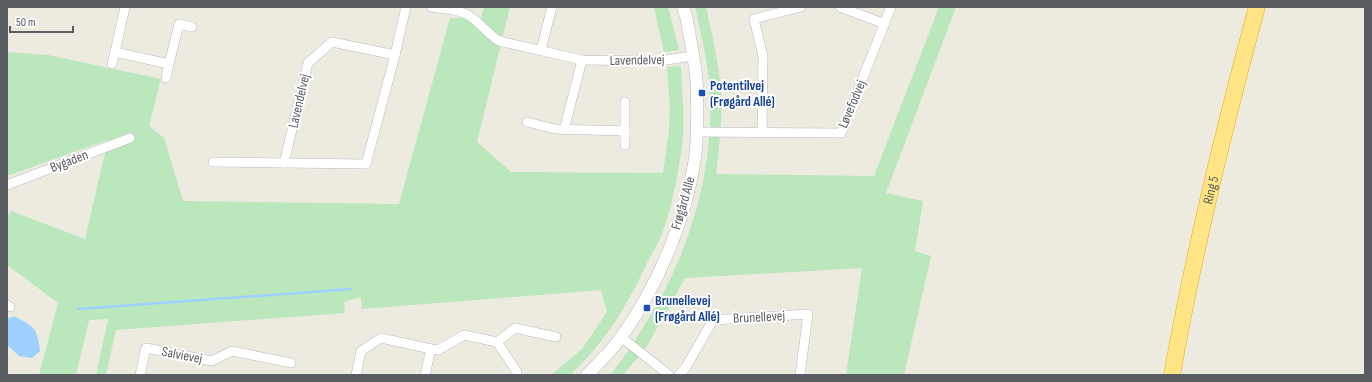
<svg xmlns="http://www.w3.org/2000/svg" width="1372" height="382" viewBox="0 0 1372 382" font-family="'Sofia Sans Condensed',sans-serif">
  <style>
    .green { fill: #bae7bc }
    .water { fill: #9ed1ff }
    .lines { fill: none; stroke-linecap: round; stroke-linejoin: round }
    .stream { stroke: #9ed1ff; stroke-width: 2.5 }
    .street-casing { stroke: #b8bbc0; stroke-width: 10 }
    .secondary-casing { stroke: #b6bac0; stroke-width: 13 }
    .highway-casing { stroke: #edac00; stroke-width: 17 }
    .street { stroke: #fff; stroke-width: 9 }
    .secondary { stroke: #fff; stroke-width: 12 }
    .highway { stroke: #ffe585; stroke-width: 16 }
    .transit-dot { fill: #1a4fb4; stroke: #fff; stroke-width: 1.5 }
    .labels { text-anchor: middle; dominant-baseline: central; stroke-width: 4; stroke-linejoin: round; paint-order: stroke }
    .street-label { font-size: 14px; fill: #595d62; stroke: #fff }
    .transit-label { font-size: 14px; font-weight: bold; fill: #164399; stroke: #fff; text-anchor: start }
  </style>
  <rect width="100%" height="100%" fill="#edebe0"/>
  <!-- green -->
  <g class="green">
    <path d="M484,7H510L477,142L511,172L663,173L669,131L670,105L667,67L681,66C682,92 685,119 682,145C679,171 672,206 663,231C659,242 652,253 647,263C626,308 606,341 570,375H551L582,349L607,312L601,290L362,309L361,297L344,302L345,313L116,330L106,375H96L108,319L89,320L76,375H39L58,303L7,265V217L11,211L85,239L108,140L7,176V52L48,55L161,79L149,126L164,138L183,201L399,204L450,18H481Z"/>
    <path d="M654,7H668L679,50L664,52Z"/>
    <path d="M695,7H706C712,35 719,63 721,91C723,119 719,147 716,174L874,176L939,7H956L886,193L923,201L915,251L931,256L904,375H846L862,268L685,278L646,348L623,375H610C625,358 637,337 649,318C693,246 718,157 708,72C705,50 700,29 695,7Z"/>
  </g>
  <!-- water -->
  <path class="water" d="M14,316C33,326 38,328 40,351L32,358L19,356L7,345V319Z"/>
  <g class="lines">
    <!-- stream -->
    <path class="stream" d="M79,309L351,289"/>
    <!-- street casing -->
    <g class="street-casing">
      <g id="street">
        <path d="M125,7L115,52L169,64L179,24L192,27"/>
        <path d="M431,7C443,9 461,9 471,17C481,24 488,34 499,41L582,60L660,61L692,56"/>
        <path d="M840,7L885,24"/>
        <path d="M541,50L552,7"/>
        <path d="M112,64L115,52"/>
        <path d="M166,78L169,64"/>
        <path d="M527,122L555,129L625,131"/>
        <path d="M564,130L582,60"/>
        <path d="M696,132L841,133L891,7"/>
        <path d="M762,132L763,56L754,19L801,7"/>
        <path d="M625,145V102"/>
        <path d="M213,162L284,163L308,63L332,42L395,55L406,7"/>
        <path d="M284,163L366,164L395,55"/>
        <path d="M7,185L130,138"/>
        <path d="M7,305L10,307"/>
        <path d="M621,337L669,375"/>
        <path d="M497,342L515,328L556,337"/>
        <path d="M431,349L438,350L464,335L497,342L517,372"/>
        <path d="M140,375L146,348L212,361L232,351L291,363"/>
        <path d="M356,375L361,351L381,338L431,349L425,375"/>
        <path d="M679,375L686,367L713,320L808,314L800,375"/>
      </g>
    </g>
    <!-- secondary casing -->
    <g class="secondary-casing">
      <path id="secondary" d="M587,375C599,363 612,350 622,336C658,285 686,220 695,158C698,135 697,111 697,88C696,64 690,39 686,16L683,7"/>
    </g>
    <!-- highway casing -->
    <g class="highway-casing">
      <g id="highway">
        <path id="s1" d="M1172,375C1194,251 1224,128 1257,7"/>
      </g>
    </g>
    <!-- street -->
    <use href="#street" class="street"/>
    <!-- secondary -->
    <use href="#secondary" class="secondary"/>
    <!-- highway -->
    <use href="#highway" class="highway"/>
  </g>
  <!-- markers -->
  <g class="transit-dot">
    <rect x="698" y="89" width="8" height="8" rx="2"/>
    <rect x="643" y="304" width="8" height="8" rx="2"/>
  </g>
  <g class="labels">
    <!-- street labels -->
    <g class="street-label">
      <text transform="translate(637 60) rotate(-1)">Lavendelvej</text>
      <text transform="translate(299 101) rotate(-77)">Lavendelvej</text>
      <text transform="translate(852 104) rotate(-67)">Løvefodvej</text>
      <text transform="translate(69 161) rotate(-21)">Bygaden</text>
      <text stroke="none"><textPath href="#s1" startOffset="189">Ring 5</textPath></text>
      <text transform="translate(683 203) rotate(-74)">Frøgård Alle</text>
      <text transform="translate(759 317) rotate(-3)">Brunellevej</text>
      <text transform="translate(182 355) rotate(11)">Salvievej</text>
    </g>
    <!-- transit labels -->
    <g class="transit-label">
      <text x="710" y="85">Potentilvej<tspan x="710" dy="16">(Frøgård Allé)</tspan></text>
      <text x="655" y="300">Brunellevej<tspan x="655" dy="16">(Frøgård Allé)</tspan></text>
    </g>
  </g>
  <!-- border -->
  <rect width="1372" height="382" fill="none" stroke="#595d62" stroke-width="16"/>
  <!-- scale -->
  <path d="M10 26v6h63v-6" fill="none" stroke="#595d62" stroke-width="2"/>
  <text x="16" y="26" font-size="12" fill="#595d62" stroke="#ffffff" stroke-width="3" paint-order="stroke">50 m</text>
</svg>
